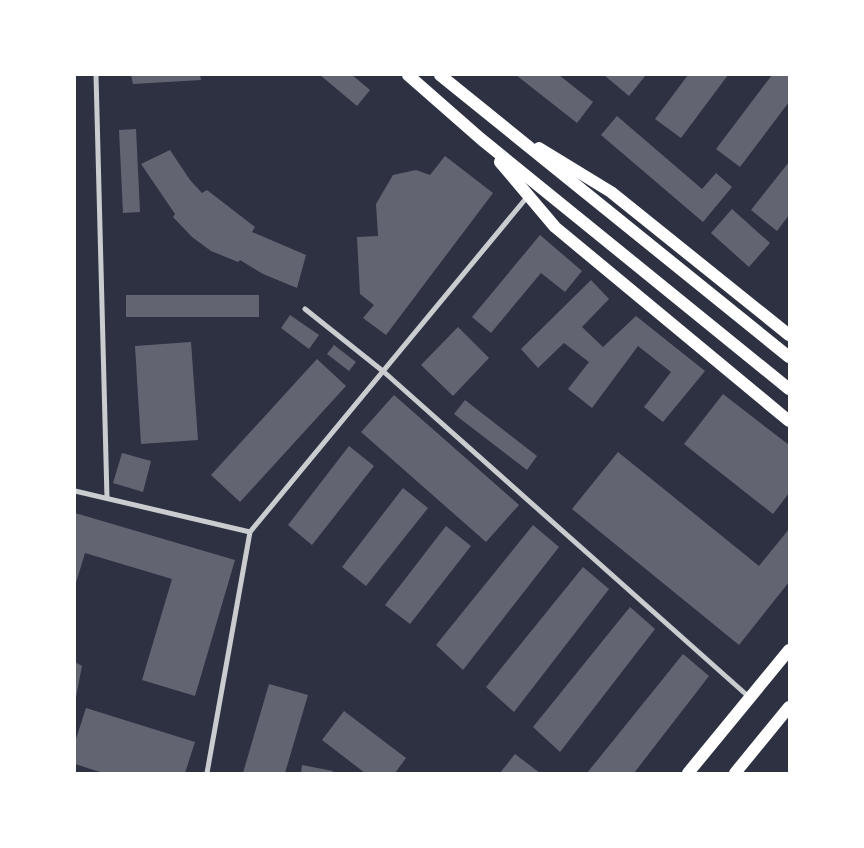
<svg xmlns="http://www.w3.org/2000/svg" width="864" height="848" viewBox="0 0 864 848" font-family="'Source Sans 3',sans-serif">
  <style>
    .building { fill: #626471 }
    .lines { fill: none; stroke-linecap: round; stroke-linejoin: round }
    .minor { stroke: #caccd0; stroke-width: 5 }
    .primary { stroke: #fff; stroke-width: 12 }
  </style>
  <rect width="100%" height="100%" fill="#2d3142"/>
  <!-- building -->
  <g class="building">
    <path d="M131,75H200L201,80L133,84Z"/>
    <path d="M320,75H352L370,90L357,106Z"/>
    <path d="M516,75H559L593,102L577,123Z"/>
    <path d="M604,75H646L629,96Z"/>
    <path d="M688,75H728L681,138L655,119Z"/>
    <path d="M772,75H789V102L740,167L716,149Z"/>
    <path d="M617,116L702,189L716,173L732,187L703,222L601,135Z"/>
    <path d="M136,129L140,212L123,213L119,130Z"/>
    <path d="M170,150L190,180L202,193L207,190L255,227L252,232L306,255L297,288L263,274L240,260L238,262L211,251L192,237L173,217L175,214L141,164Z"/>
    <path d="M445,156L493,193L386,335L363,318L374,305L360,294L357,237L378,236L376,204L393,175L416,170L430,175Z"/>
    <path d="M789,162V215L777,231L751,210Z"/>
    <path d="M732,209L770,243L749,267L711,233Z"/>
    <path d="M540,235L582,271L565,292L541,273L491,333L472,317Z"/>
    <path d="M591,280L609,299L582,327L603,347L636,316L705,371L663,422L644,407L671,372L638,346L592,408L568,389L589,362L564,343L538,368L521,349Z"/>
    <rect x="126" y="295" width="133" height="22"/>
    <path d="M290,315L319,335L309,349L281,328Z"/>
    <path d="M458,327L489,358L453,396L421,365Z"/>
    <path d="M191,342L198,440L141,444L135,346Z"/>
    <path d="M334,345L356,362L349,371L327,354Z"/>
    <path d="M317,359L346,386L240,502L211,475Z"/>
    <path d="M723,394L789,445V493L773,514L684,444Z"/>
    <path d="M394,395L519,505L486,542L361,432Z"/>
    <path d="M465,400L537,456L527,470L454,414Z"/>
    <path d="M349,446L374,466L312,545L288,525Z"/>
    <path d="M618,452L759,566L789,529V582L739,645L572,509Z"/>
    <path d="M122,453L151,461L143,492L113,483Z"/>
    <path d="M403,488L428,508L366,586L342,567Z"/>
    <path d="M75,513L235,560L195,696L142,680L172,579L85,553L75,586Z"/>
    <path d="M533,525L559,547L463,670L436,645Z"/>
    <path d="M446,526L471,546L410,624L385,605Z"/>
    <path d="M583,567L609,589L514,712L486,687Z"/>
    <path d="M630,607L655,629L560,752L533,727Z"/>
    <path d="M683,654L709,676L634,773H587Z"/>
    <path d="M75,662L82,666L76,697H75Z"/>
    <path d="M269,684L308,695L285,773H243Z"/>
    <path d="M86,708L195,742L185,773H103L75,764V742Z"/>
    <path d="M344,711L406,758L395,773H365L322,740Z"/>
    <path d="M515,754L540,773H500Z"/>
    <path d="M302,765L333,771L331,773H301Z"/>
  </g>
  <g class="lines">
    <!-- minor -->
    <g class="minor">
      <path d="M96,75L107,498"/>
      <path d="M305,309L384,372L749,697"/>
      <path d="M75,491L250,532"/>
      <path d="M207,773L250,532L528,196"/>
    </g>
    <!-- primary -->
    <g class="primary">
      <path d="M408,75L481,139L789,389"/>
      <path d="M440,75L789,357"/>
      <path d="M539,148L611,192L789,335"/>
      <path d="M500,162L555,227L789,421"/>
      <path d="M688,773L789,650"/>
      <path d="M735,773L789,707"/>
    </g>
  </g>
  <!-- border -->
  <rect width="864" height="848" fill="none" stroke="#ffffff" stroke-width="152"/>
</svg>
